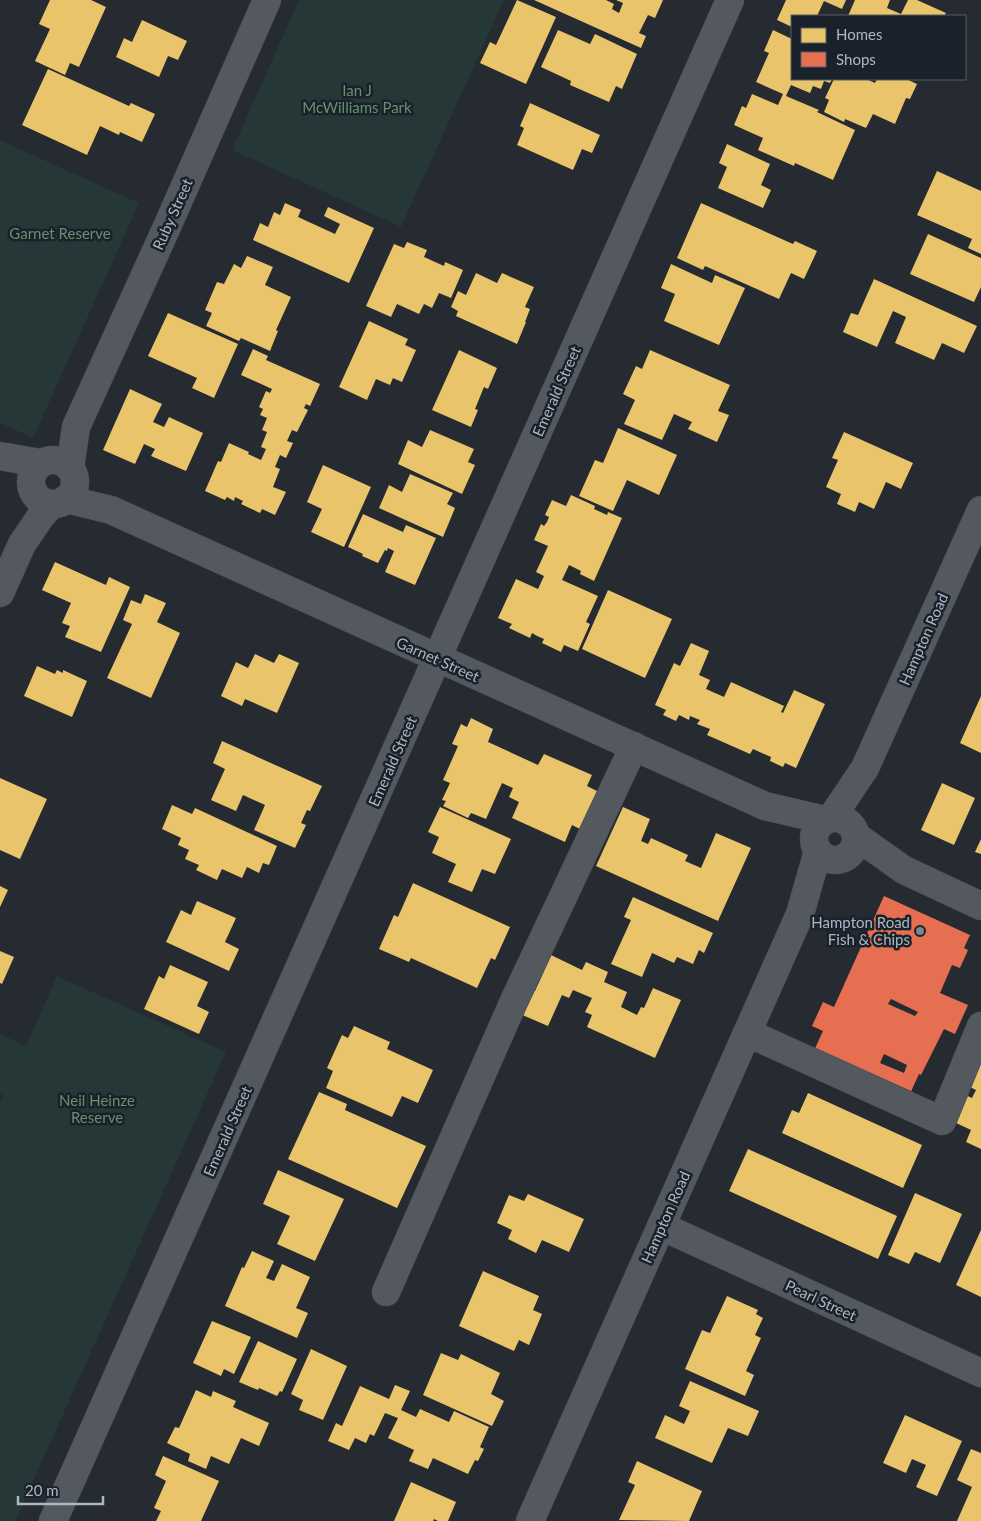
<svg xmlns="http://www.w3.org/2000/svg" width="981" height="1521" viewBox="0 0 981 1521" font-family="Lato,sans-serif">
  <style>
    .green { fill: #253737 }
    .homes { fill: #e9c46a }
    .shops { fill: #e76f51; fill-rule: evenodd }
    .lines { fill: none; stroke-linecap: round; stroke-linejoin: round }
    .minor-casing { stroke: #42474b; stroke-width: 29 }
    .minor { stroke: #54585f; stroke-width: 28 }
    .poi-dot { fill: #7d8690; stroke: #19212a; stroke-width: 2 }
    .labels { text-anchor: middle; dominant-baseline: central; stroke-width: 5; stroke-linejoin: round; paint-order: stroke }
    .park-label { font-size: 15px; fill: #66926c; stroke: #19212a }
    .street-label { font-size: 15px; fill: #adb7c3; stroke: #19212a }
    .poi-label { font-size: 15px; fill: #adb7c3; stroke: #19212a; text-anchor: end }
  </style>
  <rect width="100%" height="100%" fill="#252b30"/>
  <!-- green -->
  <g class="green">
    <path d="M299,0H504L401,227L232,150Z"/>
    <path d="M0,140L139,203L33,438L0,423Z"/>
    <path d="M57,976L226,1052L15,1521H0V1103L4,1095L0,1093V1034L26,1046Z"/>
  </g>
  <!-- homes -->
  <g class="homes">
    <path d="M50,0H91L106,7L79,67L70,63L65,75L35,61L50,29L39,24Z"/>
    <path d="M517,0L556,17L526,84L480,63L490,42L496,45Z"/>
    <path d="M534,0H606L614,4L612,9L619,13L623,3L616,0H663L655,18L648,15L639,33L646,36L641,48Z"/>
    <path d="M786,0H846L842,9L824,1L817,16H792V27L777,20Z"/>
    <path d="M855,0H890L887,8L901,14L908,0H917L946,13L944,16H848Z"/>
    <path d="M142,20L187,41L178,60L168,56L159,77L116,57L124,38L132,42Z"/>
    <path d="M558,30L590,44L595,34L637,54L622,89L616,86L609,102L570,85L571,81L541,67Z"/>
    <path d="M773,30L792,39V79H832L830,83L824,81L821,89L813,86L810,93L791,85L786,96L819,110L817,112L855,130L833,180L795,163L794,166L758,150L763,138L734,125L742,106L746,108L752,94L778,105L783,94L756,82L769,53L764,51Z"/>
    <path d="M48,69L129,106L131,103L155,114L142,142L120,132L119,135L100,126L87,155L22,125Z"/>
    <path d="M834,79H866L875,83L877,79L885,80L886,79H906L917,84L910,99L906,98L895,124L873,114L866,128L845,119L844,122L824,112L829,100L825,98Z"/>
    <path d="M530,103L600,135L592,153L582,149L573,170L517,145L524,128L520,126Z"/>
    <path d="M727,144L770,164L761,185L771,190L763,208L718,188L727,167L719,163Z"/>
    <path d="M937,171L981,191V254L968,248L972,239L917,215Z"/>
    <path d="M285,203L301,210L298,217L335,234L340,224L324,216L328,207L374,228L349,283L253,240L260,223L268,227L274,212L280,215Z"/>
    <path d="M701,203L793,244L795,241L817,251L804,279L791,273L779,299L705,266L703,270L677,258Z"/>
    <path d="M928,234L981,258V287L974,302L910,274Z"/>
    <path d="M407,242L427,250L424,257L444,266L445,262L463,270L451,298L439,293L432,308L424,304L419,314L397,304L391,317L366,306L394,244L404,248Z"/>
    <path d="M247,256L273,267L265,285L291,297L276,330L278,331L270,351L241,338L239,341L206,326L212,313L205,310L217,282L224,284L234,264L241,268Z"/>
    <path d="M671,264L712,283L715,275L745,288L719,345L664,321L675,294L661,288Z"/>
    <path d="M476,273L497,283L502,273L534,287L525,307L530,309L525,322H526L517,344L456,316L458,311L451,307L458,291L466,295Z"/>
    <path d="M874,279L977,326L964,353L942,343L934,360L895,343L906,317L893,311L877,347L843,332L851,313L858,315Z"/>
    <path d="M168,313L238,344L214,398L192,388L197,378L148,356Z"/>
    <path d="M369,321L408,339L405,345L416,350L402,382L393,378L390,385L376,379L367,400L339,387Z"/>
    <path d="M253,349L268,356L266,360L320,384L310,406L306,404L304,408L308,410L297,432L292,430L287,441L293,443L286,458L280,455L275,467L280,469L273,487L286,492L275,515L262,509L260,513L241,504L243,501L235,497L234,501L227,497L225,500L205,491L218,461L221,462L229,443L249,452L248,454L261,460L266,449L261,447L267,432L262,430L267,418L260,415L263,409L259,407L266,391L270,393L272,389L241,375Z"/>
    <path d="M459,350L497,368L488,389L484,387L475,409L478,410L471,427L432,410Z"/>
    <path d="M650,350L730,385L718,411L729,415L717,442L688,429L692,422L674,414L662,440L624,424L635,400L623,394L636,366L642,369Z"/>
    <path d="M130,389L162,404L153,422L164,427L169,417L203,433L186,471L151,456L155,449L144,444L135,464L103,450Z"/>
    <path d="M618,428L677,455L659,495L627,480L613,511L579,496L595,460L603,463Z"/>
    <path d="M430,430L474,449L468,462L475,465L462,494L398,464L408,440L422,447Z"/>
    <path d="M844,432L913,463L901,489L886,482L874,509L859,502L855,512L837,504L841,494L826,487L838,460L832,458Z"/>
    <path d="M323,465L371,487L344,547L311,532L322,509L307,502Z"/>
    <path d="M410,474L453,493L447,504L455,508L443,537L379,508L389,485L402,492Z"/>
    <path d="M571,495L595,506L594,509L607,515L608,512L622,518L594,581L580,574L581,571L569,565L562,580L598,596L586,622L590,624L578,651L564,645L561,652L542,643L544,639L537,636L532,633L530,638L509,628L512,624L498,618L516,579L538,589L544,576L536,572L548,546L534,540L541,524L544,526L547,522L549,517L545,515L552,500L566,506Z"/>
    <path d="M363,514L403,532L406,525L436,538L415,585L385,572L394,551L388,548L387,551L385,550L378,563L362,556L363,554L348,547Z"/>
    <path d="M55,562L106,585L109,577L130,587L101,652L65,637L70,626L62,623L71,603L42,590Z"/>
    <path d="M608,590L672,619L645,678L582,649Z"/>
    <path d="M145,594L166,603L157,622L180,633L151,698L107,678L132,624L123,620L131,600L141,604Z"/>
    <path d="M691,643L709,651L699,675L710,680L706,689L724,697L731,682L784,706L781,712L783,713L794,690L825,704L796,768L785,763L783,767L770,761L771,757L753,749L750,754L707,735L710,729L697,724L700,720L690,716L689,720L679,715L676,721L663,715L666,710L655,705L674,663L680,666Z"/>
    <path d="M255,654L274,663L279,654L299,663L277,713L245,699L242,706L221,696L236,662L248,668Z"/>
    <path d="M37,666L55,674L57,670L63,673V670L87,681L72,717L24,696Z"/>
    <path d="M981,696V753L960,743Z"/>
    <path d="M471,718L493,729L488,742L538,765L544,754L592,775L587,786L601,793L584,831L572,825L565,842L512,818L519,802L509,797L513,788L502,783L486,819L471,813L468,818L443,806L446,801L442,800L450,783L443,780L458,746L452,744L461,724L467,727Z"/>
    <path d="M222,741L322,786L310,811L307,810L301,823L306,825L295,848L254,830L265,805L243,795L236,811L211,800L225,769L213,763Z"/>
    <path d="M0,778L47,799L20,859L0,850Z"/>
    <path d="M942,783L975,798L954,845L921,830Z"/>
    <path d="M172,805L192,814L195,808L277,846L269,865L263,863L259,873L247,867L242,878L222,869L217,880L196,870L199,865L185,859L189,850L178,845L181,838L162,829Z"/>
    <path d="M440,807L511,839L495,874L482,869L472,892L448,882L456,864L432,853L439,837L428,832Z"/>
    <path d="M623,807L650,819L641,841L648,844L651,838L688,855L685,861L701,868L716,833L751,848L718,921L596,866Z"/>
    <path d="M981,839V854L975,852Z"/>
    <path d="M413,883L510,927L495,960L491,958L477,988L411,958L409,962L379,949L394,915L398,917Z"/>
    <path d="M0,886L8,890L0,907Z"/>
    <path d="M633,897L713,933L704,953L699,950L693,964L677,957L674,963L652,953L642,977L611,964L631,920L624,917Z"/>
    <path d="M197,901L236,918L225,942L239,949L229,971L166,942L181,910L191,915Z"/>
    <path d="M0,951L14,957L2,984L0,983Z"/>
    <path d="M551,955L582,970L586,962L608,972L604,982L627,992L621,1007L637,1015L641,1007L644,1008L653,988L681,1000L655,1058L587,1027L592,1015L585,1012L592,998L573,990L569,998L562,995L548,1026L520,1014L531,989L535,991Z"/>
    <path d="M170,965L208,982L197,1006L209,1012L199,1034L144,1009L159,976L164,979Z"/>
    <path d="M354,1026L390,1042L387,1049L433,1070L418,1103L402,1096L392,1117L326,1088L333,1071L327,1068L342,1035L348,1038Z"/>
    <path d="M981,1062V1149L966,1142L971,1130L954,1122L963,1094L972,1098L976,1090L970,1087Z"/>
    <path d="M319,1092L347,1104L345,1110L426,1146L397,1208L288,1159Z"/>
    <path d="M808,1093L922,1145L903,1188L782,1133L792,1110L799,1113Z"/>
    <path d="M748,1149L897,1216L878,1259L729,1191Z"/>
    <path d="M278,1170L344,1199L315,1261L277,1244L290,1216L263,1204Z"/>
    <path d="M915,1193L962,1214L940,1263L915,1252L909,1264L888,1255Z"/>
    <path d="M528,1194L584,1219L569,1252L542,1240L536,1253L508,1239L512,1230L497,1223L509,1195L524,1201Z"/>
    <path d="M981,1230V1297L956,1285Z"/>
    <path d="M252,1251L274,1261L266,1278L274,1281L282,1264L310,1277L296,1308L308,1313L297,1338L225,1306L242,1267L244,1268Z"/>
    <path d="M483,1271L539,1296L533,1310L542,1314L529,1345L519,1340L514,1351L459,1326Z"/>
    <path d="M727,1296L758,1310L756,1314L763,1318L755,1335L761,1338L746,1371L754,1375L745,1396L685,1369L702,1330L710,1333Z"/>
    <path d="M212,1321L251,1337L234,1374L224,1369L221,1376L193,1363Z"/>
    <path d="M258,1341L297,1359L282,1392L280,1391L277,1396L259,1388L258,1390L239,1382Z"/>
    <path d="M311,1349L347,1366L323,1420L299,1410L303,1400L291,1394Z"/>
    <path d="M441,1353L458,1360L461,1354L500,1373L491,1394L504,1401L492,1426L423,1395Z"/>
    <path d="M690,1381L759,1411L748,1436L728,1428L712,1463L655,1438L665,1415L684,1424L690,1411L679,1406Z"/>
    <path d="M395,1385L410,1391L401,1410L416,1417L420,1409L449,1422L454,1411L489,1427L480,1447L484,1449L478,1461L475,1460L468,1474L433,1458L428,1469L409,1461L414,1450L388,1438L398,1418L385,1413L374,1436L370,1434L366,1443L355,1438L349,1450L328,1441L336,1423L342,1426L360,1386L389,1399Z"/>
    <path d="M196,1390L211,1397L213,1391L236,1401L233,1407L269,1423L259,1446L241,1438L229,1464L211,1456L206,1469L188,1461L190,1454L167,1443L175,1427L179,1428Z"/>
    <path d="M905,1415L962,1441L937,1496L916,1487L926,1465L912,1459L906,1473L883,1463Z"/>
    <path d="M971,1449L981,1453V1521H957L972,1487L957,1480Z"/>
    <path d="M163,1456L219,1481L201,1521H156L161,1511L154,1508L166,1481L155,1475Z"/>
    <path d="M637,1461L702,1491L689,1521L619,1520L635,1485L628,1482Z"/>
    <path d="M411,1482L456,1502L448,1521H438L434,1519L433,1521H394Z"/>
  </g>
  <!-- shops -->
  <path class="shops" d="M884,896L970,935L964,948L968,950L960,968L952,965L940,993L968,1005L955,1034L944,1029L921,1075L919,1074L908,1098L812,1055L823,1031L812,1026L823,1002L834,1007ZM891,999L918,1012L915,1016L888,1004ZM884,1054L907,1065L904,1073L880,1063Z"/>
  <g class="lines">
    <!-- minor casing -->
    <g class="minor-casing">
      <g id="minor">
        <path d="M0,456L40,463"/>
        <circle cx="53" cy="482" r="22"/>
        <path d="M70,468L76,427L166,229L267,0"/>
        <path d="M66,499L111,510L765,806L825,820"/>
        <path d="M0,593L22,544L41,516L52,504"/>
        <path d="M832,817L865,768L981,510"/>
        <circle cx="835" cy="839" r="21"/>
        <path d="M856,836L904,870L981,906"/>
        <path d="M748,1033L942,1121L981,1026"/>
        <path d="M661,1226L981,1373"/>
        <path d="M386,1292L514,1001L634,746"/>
        <path d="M53,1521L730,0"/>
        <path d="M530,1521L800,914L818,851"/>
      </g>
    </g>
    <!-- minor -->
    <use href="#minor" class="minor"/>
  </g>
  <!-- markers -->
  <circle class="poi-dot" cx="920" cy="931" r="5"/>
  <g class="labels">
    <!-- park labels -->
    <g class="park-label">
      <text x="357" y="90">Ian J<tspan x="357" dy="17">McWilliams Park</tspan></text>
      <text x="60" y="233">Garnet Reserve</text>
      <text x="97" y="1100">Neil Heinze<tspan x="97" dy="17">Reserve</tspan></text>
    </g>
    <!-- street labels -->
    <g class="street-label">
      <text transform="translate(172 214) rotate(-66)">Ruby Street</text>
      <text transform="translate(556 391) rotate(-66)">Emerald Street</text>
      <text transform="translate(923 639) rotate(-66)">Hampton Road</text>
      <text transform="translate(438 659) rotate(24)">Garnet Street</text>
      <text transform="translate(392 761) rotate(-66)">Emerald Street</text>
      <text transform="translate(227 1131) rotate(-66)">Emerald Street</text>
      <text transform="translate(665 1217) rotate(-66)">Hampton Road</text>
      <text transform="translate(821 1300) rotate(25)">Pearl Street</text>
    </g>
    <!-- poi labels -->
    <g class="poi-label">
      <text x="910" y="922">Hampton Road<tspan x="910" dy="17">Fish &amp; Chips</tspan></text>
    </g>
  </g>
  <!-- legend -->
  <rect x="791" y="15" width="175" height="65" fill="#19212a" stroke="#545d67"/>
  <rect x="801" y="28" width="25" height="15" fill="#e9c46a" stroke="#545d67"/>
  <text x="836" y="40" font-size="15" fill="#adb7c3">Homes</text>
  <rect x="801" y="52" width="25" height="15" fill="#e76f51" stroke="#545d67"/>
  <text x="836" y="65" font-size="15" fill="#adb7c3">Shops</text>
  <!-- scale -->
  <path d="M18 1496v8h85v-8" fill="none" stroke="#adb7c3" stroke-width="2.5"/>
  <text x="25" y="1496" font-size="15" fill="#adb7c3" stroke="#19212a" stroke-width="4" paint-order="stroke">20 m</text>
</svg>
